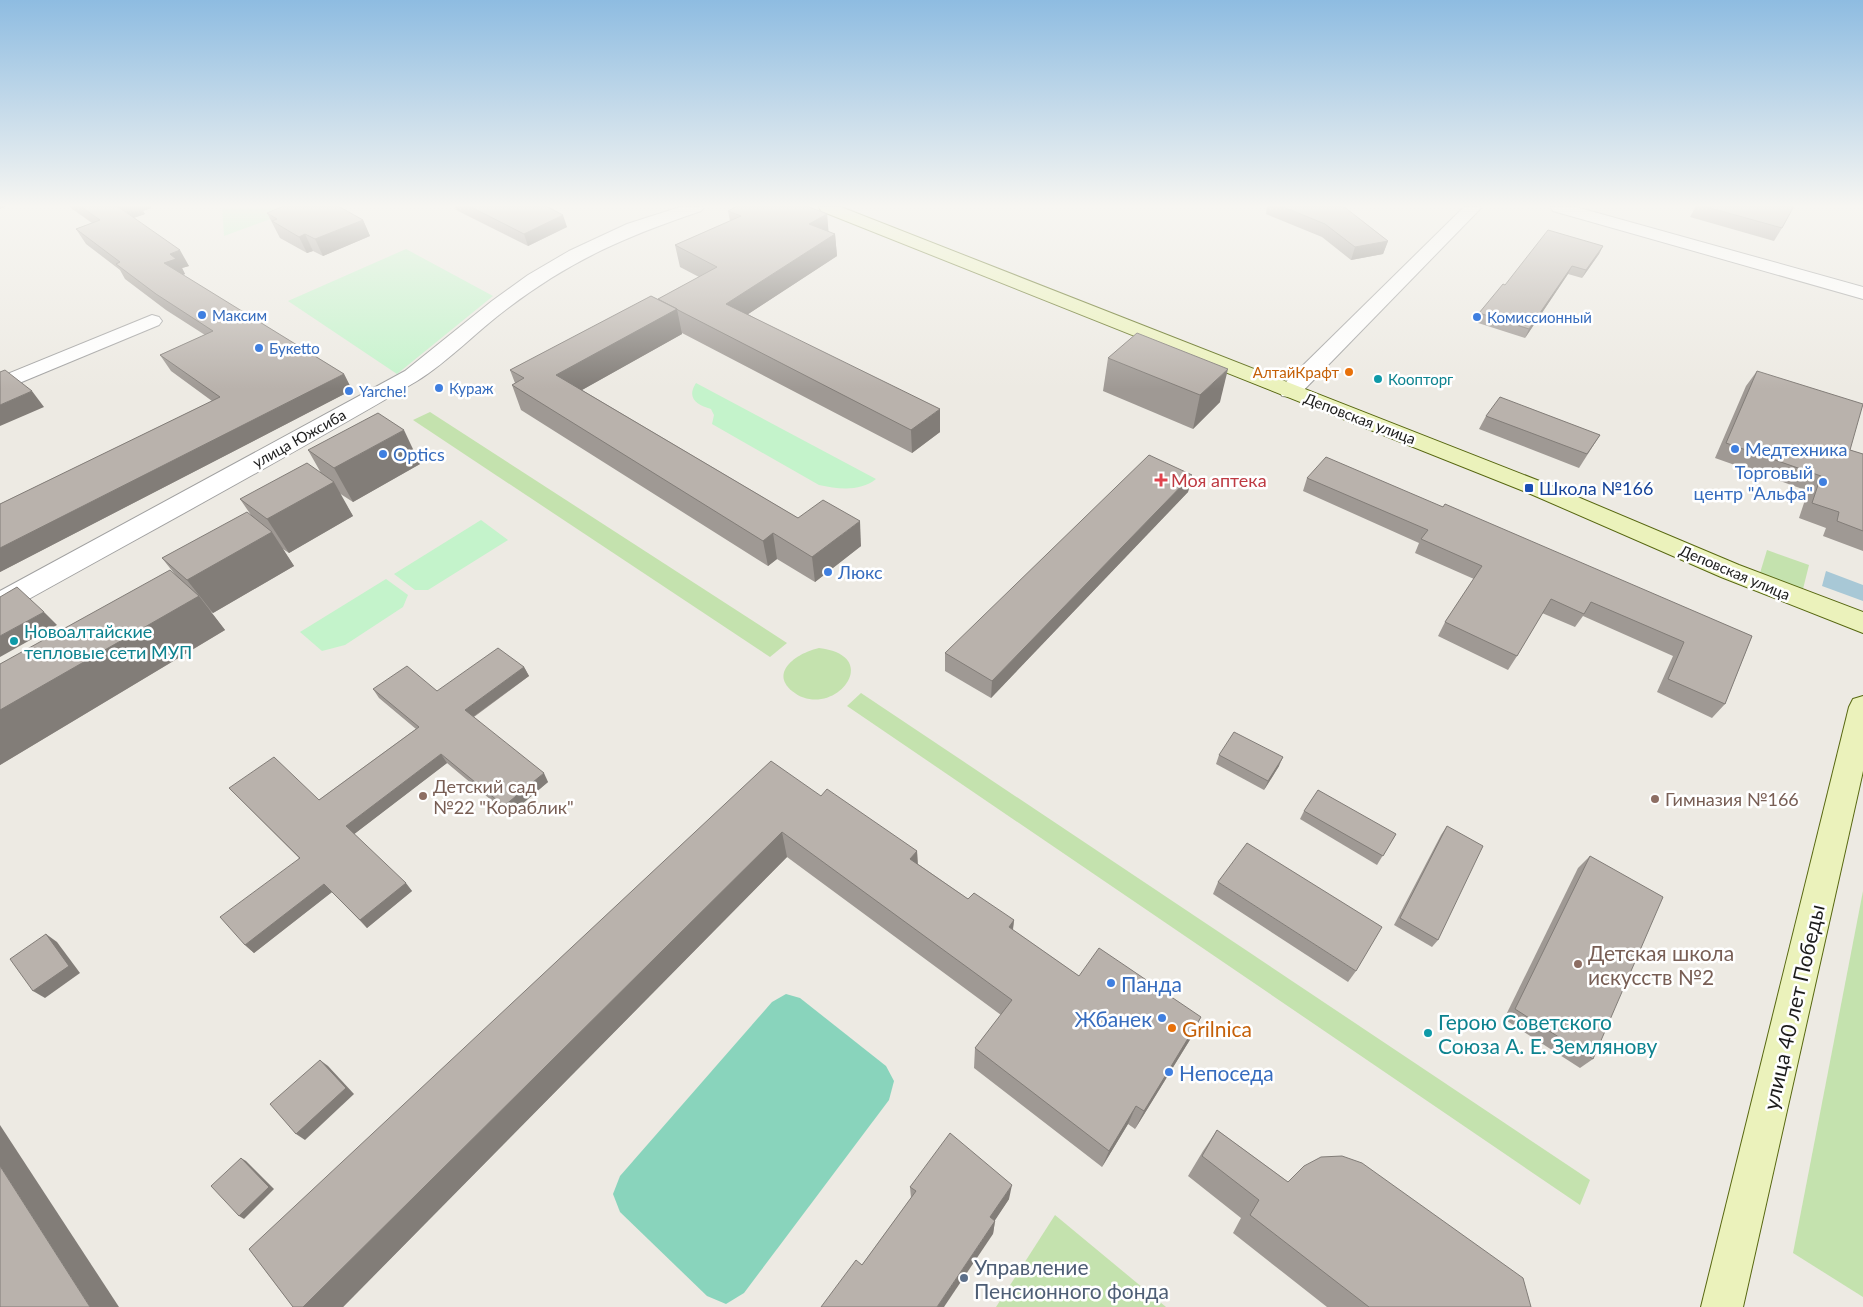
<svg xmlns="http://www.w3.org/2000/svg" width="1863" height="1307" viewBox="0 0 1863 1307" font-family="Lato,sans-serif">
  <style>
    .grass { fill: #c4e2ae }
    .park { fill: #c4f3cb }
    .pitch { fill: #89d4bc }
    .water { fill: #a8c8d6 }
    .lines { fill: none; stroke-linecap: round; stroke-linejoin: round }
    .street-casing { stroke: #a0a0a0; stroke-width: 2 }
    .secondary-casing { stroke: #576710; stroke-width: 2 }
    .street { fill: #fff; fill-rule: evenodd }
    .secondary { fill: #ebf2bb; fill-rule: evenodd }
    .wall { fill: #9f9994 }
    .shaded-wall { fill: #827d78 }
    .building { fill: #b9b2ac; stroke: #827d78 }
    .shop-dot { fill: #3f7fe0; stroke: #fff; stroke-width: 2 }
    .food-dot { fill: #e8710a; stroke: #fff; stroke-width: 2 }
    .culture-dot { fill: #0f9aa8; stroke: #fff; stroke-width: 2 }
    .health-dot { fill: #e0444e; stroke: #fff; stroke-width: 2 }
    .transit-dot { fill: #1a4fb4; stroke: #fff; stroke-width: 2 }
    .education-dot { fill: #8d6e63; stroke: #fff; stroke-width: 2 }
    .service-dot { fill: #5c6f8a; stroke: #fff; stroke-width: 2 }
    .labels { text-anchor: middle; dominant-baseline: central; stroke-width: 5; stroke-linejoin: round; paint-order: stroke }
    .far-shop-label { font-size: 15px; fill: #366cbe; stroke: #fff; text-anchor: start }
    .far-food-label { font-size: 15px; fill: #c56008; stroke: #fff; text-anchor: end }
    .far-culture-label { font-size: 15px; fill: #0d838f; stroke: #fff; text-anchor: start }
    .far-street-label { font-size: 15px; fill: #1c1c1c; stroke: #fff }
    .shop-label { font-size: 18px; fill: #366cbe; stroke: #fff; text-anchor: start }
    .health-label { font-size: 18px; fill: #be3a42; stroke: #fff; text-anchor: start }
    .transit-label { font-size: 18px; fill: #164399; stroke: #fff; text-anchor: start }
    .culture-label { font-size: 18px; fill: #0d838f; stroke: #fff; text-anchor: start }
    .education-label { font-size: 18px; fill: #785e54; stroke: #fff; text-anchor: start }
    .near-education-label { font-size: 21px; fill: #785e54; stroke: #fff; text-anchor: start }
    .near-shop-label { font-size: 21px; fill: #366cbe; stroke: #fff; text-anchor: start }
    .near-street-label { font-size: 21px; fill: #1c1c1c; stroke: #fff }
    .near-culture-label { font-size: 21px; fill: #0d838f; stroke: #fff; text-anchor: start }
    .near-food-label { font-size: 21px; fill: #c56008; stroke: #fff; text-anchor: start }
    .near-service-label { font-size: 21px; fill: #4e5e75; stroke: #fff; text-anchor: start }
  </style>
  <rect width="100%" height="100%" fill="#edeae3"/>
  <!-- grass -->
  <g class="grass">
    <path d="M430,412L787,643L770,657L413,420Z"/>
    <path d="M1767,550L1809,565L1803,589L1760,573Z"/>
    <path d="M819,648C887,656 831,723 792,691C768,671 800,652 819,648Z"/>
    <path d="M861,693L1590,1180L1580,1205L847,706Z"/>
    <path d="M1863,891V1297L1793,1253Z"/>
    <path d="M1055,1215L1166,1307H996Z"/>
  </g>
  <!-- park -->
  <g class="park">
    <path d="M222,207H303L224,236Z"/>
    <path d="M406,249L493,296L397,374L288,301Z"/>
    <path d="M696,383L876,479C860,492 838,489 819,485L712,424L714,415L711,409C697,405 686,398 696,383Z"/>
    <path d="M481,520L508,540L428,590H415L394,574Z"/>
    <path d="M386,579L408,595L403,607L345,645L322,651L300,632Z"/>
  </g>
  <!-- pitch -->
  <path class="pitch" d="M786,994L800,998L886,1066L894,1081L889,1100L744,1293L726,1304L707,1296L620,1212L613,1194L620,1176L772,1002Z"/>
  <!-- water -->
  <path class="water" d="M1826,571L1863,585V601L1822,586Z"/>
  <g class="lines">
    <!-- street casing -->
    <g class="street-casing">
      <g id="street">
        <path d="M680,207H704L701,211C627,236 571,260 508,308C478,330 448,362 417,381C283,460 145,534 9,610L0,613V591L405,371L492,301L528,275L569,251L627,224Z"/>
        <path d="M1464,207H1482L1298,396L1290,397L1282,396L1279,391L1282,386Z"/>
        <path d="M1551,207H1576L1863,287V299L1553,211Z"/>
        <path d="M152,315L159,317L162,321L159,325L0,391V377Z"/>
      </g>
    </g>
    <!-- secondary casing -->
    <g class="secondary-casing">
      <g id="secondary">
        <path d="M819,207H841L1542,482L1739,565L1863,612V633L1721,577L1526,492L821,211Z"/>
        <path d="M1863,696V771L1743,1307H1701L1849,707L1853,699Z"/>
      </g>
    </g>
    <!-- street -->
    <use href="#street" class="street"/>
    <!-- secondary -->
    <use href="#secondary" class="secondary"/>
  </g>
  <!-- wall -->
  <g class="wall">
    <path d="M68,206H150L151,208L143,211L145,214L133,218L189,266L182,268L185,274L183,275L344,374L352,390L0,572V504L212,401L171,371L160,355L205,335L166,310L125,279L120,270L86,244L76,229L92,223Z"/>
    <path d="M455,206H546L567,227L528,246L456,210Z"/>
    <path d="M1267,206H1343L1388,241L1383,254L1351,260L1322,237L1266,214Z"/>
    <path d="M1696,206H1794L1782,228L1774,241L1690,217Z"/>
    <path d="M728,211L827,214L828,232L835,234L837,256L748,314L940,432L912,453L682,333V334L582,390L798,518L861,546L815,582L777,559L768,566L521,410L512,385L515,383L510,370L658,299L699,277L680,267L675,245L730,221Z"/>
    <path d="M267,213L363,220L370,236L323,256L313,251L307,253L280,238Z"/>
    <path d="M1603,246L1599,254L1582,278L1568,274L1525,338L1475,322L1479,313L1505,285Z"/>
    <path d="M1108,358L1220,402L1193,429L1103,391Z"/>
    <path d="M1757,371L1850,450L1863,454V551L1823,536L1826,528L1799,518L1808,491L1715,458L1746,386Z"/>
    <path d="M1486,416L1600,435L1579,468L1479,429Z"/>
    <path d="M308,450L420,464L353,502L339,493L353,516L289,553L283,549L294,566L213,613L210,611L225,630L0,765V664L177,577L162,558L251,515L240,499L321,473Z"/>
    <path d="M1192,475L1188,492L991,698L945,671V653Z"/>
    <path d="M1307,478L1443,507L1752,636L1725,704L1712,718L1657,692L1673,656L1583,616L1575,627L1542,613L1517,656L1508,670L1438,636L1445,622L1474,579L1415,553L1419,543L1303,491Z"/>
    <path d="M524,667L529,676L474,717L548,782L509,815L447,763L354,834L412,891L367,928L332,892L254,953L245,945L299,858L229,788L319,800L416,729L379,698L373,689L437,691Z"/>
    <path d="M1219,755L1279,766L1264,790L1216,764Z"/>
    <path d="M821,796L917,851L918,864L968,899L1014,920L1013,930L1079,976L1191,1038L1135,1129L1128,1124L1102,1167L974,1068L975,1048L1001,1015L787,857L343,1307H293L249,1249Z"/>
    <path d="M1304,811L1396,834L1377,865L1300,819Z"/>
    <path d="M1447,826L1438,940L1432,947L1394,925L1441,835Z"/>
    <path d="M1590,856L1593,1059L1580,1068L1504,1019L1578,868Z"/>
    <path d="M1218,882L1356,971L1348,982L1213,894Z"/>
    <path d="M1217,1130L1288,1182L1531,1307H1327L1233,1233L1241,1218L1188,1176L1203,1151Z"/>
    <path d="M910,1187L1009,1199L994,1221H995L993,1234L862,1265L911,1198Z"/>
  </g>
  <!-- shaded-wall -->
  <g class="shaded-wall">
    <path d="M0,206H7L0,209Z"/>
    <path d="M117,206H150L151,208L143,211L145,214L125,221Z"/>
    <path d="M827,214L829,236L809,224Z"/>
    <path d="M563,215L567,227L528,246L524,234Z"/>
    <path d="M363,220L370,236L323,256L315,239Z"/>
    <path d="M305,234L313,251L307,253L299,237Z"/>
    <path d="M835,234L837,256L730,326L726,304Z"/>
    <path d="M1388,241L1383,254L1351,260L1355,247Z"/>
    <path d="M1603,246L1599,254L1582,278L1586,270Z"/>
    <path d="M180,250L189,266L182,268L185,274L173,279L164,263L170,254Z"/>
    <path d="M1572,266L1568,274L1525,338L1529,329Z"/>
    <path d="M677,309L682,334L564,400L556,375Z"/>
    <path d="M1228,369L1220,402L1193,429L1200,395Z"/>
    <path d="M344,374L352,390L0,572V548Z"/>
    <path d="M32,391L44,407L0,426V405Z"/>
    <path d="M940,409V432L912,453L911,430Z"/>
    <path d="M404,430L420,464L353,502L334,468Z"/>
    <path d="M1192,475L1188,492L991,698L992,681Z"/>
    <path d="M334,482L353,516L289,553L267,519Z"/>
    <path d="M860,521L861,546L815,582L812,557Z"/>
    <path d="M272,532L294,566L213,613L187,580Z"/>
    <path d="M773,533L777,559L768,566L763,541Z"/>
    <path d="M199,596L225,630L0,765V710Z"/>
    <path d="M44,612L57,625L0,657V636Z"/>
    <path d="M524,667L529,676L470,719L465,710Z"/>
    <path d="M441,754L447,763L353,835L346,826Z"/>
    <path d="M1283,757L1279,766L1264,790L1268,781Z"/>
    <path d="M544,773L548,782L509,815L504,806Z"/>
    <path d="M782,832L787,857L343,1307H303Z"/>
    <path d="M917,851L918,875L910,859Z"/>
    <path d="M406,883L412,891L367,928L360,920Z"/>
    <path d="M324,884L332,892L254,953L245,945Z"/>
    <path d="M1014,920L1011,943L1009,927Z"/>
    <path d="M46,934L57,942L80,973L45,998L33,991Z"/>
    <path d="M1201,1017L1191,1038L1135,1129L1144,1111Z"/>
    <path d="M320,1060L328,1066L354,1094L305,1140L296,1134Z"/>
    <path d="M1136,1106L1128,1124L1102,1167L1109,1151Z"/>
    <path d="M0,1125L119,1307H90L0,1166Z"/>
    <path d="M241,1158L246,1161L274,1189L244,1219L239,1216Z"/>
    <path d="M1012,1185L1009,1199L988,1231L990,1217Z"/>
    <path d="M995,1221L993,1234L944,1307H937Z"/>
  </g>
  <!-- building -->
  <g class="building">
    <path d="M80,206H117L180,250L170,254L176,259L164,263L344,374L0,548V504L220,397L160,355L213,331L156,294L116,264L120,262L76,229L100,220Z"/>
    <path d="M284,206H338L363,220L315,239L305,234L299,237L272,221L277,219L267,213Z"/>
    <path d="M469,206H546L563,215L524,234Z"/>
    <path d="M737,206H807L827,214L809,224L835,234L726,304L940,409L911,430L678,310L677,309L658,299L717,267L675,245L741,216L728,211Z"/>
    <path d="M1281,206H1343L1388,241L1355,247L1325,224Z"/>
    <path d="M1703,206H1794L1782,228Z"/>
    <path d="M1548,230L1603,246L1586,270L1572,266L1529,329L1479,313L1503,284L1505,285Z"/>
    <path d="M651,296L677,309L556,375L798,518L823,500L860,521L812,557L773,533L763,541L512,385L524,378L510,370Z"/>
    <path d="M1137,333L1228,369L1200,395L1108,358Z"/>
    <path d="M5,370L32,391L0,405V372Z"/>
    <path d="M1757,371L1863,404L1850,450L1863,454V531L1837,521L1839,512L1812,503L1821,476L1726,443Z"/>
    <path d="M1500,397L1600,435L1587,454L1486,416Z"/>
    <path d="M378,413L404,430L334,468L308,450Z"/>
    <path d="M1149,455L1192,475L992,681L945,653Z"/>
    <path d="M1326,457L1443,507L1445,504L1752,636L1725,704L1668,679L1684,642L1591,602L1584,614L1551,599L1517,656L1445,622L1482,566L1421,539L1428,530L1307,478Z"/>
    <path d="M307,463L334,482L267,519L240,499Z"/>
    <path d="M247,512L272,532L187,580L162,558Z"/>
    <path d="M170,570L199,596L0,710V664Z"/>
    <path d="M17,587L44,612L0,636V597Z"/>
    <path d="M498,648L524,667L465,710L544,773L504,806L441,754L346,826L406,883L360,920L324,884L245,945L220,917L300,858L229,788L274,757L319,800L419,727L373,689L407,666L437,691Z"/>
    <path d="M1234,732L1283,757L1268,781L1219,755Z"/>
    <path d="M771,761L821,796L827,789L917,851L910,859L968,899L974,893L1014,920L1009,927L1079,976L1099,948L1201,1017L1144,1111L1136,1106L1109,1151L975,1048L1012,1000L782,832L303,1307H293L249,1249Z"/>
    <path d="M1318,790L1396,834L1383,856L1304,811Z"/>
    <path d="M1447,826L1483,846L1438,940L1400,918Z"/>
    <path d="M1247,843L1382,927L1356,971L1218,882Z"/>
    <path d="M1590,856L1663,897L1593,1059L1515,1009Z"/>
    <path d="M46,934L69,966L33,991L10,959Z"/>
    <path d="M320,1060L346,1088L296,1134L270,1104Z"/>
    <path d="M1217,1130L1288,1182L1304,1166L1321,1157L1342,1156L1362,1163L1523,1278L1531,1307H1369L1250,1215L1259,1200L1202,1156Z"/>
    <path d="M950,1133L1012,1185L990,1217L995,1221L937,1307H821L856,1260L862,1265L916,1191L910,1187Z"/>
    <path d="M241,1158L269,1187L239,1216L211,1186Z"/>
    <path d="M0,1166L90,1307H0Z"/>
  </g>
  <!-- sky -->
  <linearGradient id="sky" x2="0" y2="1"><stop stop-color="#8ebce1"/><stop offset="0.53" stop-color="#f7f6f2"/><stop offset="1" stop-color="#f7f6f2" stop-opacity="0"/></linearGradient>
  <rect width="1863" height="389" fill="url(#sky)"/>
  <!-- markers -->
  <g class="shop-dot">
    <circle cx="202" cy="315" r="5"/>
    <circle cx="1477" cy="317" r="5"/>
    <circle cx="259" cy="348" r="5"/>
    <circle cx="439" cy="388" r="5"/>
    <circle cx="349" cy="391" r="5"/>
    <circle cx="1735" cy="449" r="5"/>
    <circle cx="383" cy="454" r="5"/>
    <circle cx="1823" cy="482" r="5"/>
    <circle cx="828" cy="572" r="5"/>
    <circle cx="1111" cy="983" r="5"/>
    <circle cx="1162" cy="1018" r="5"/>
    <circle cx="1169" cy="1072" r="5"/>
  </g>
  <g class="food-dot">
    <circle cx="1349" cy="372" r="5"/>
    <circle cx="1172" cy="1028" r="5"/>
  </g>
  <g class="culture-dot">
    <circle cx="1378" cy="379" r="5"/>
    <circle cx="14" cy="641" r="5"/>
    <circle cx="1428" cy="1033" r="5"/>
  </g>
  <path class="health-dot" d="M1158.5 472.5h5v5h5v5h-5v5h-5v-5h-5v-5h5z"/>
  <rect class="transit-dot" x="1524" y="483" width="10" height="10" rx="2.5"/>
  <g class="education-dot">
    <circle cx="423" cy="796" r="5"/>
    <circle cx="1655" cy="799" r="5"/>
    <circle cx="1578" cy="964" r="5"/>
  </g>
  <circle class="service-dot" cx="964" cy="1278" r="5"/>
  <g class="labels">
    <!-- far-shop labels -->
    <g class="far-shop-label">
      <text x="212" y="315">Максим</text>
      <text x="1487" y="317">Комиссионный</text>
      <text x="269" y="348">Букеttо</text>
      <text x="449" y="388">Кураж</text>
      <text x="359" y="391">Yarche!</text>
    </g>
    <!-- far-food labels -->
    <g class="far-food-label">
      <text x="1339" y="372">АлтайКрафт</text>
    </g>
    <!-- far-culture labels -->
    <g class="far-culture-label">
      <text x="1388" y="379">Коопторг</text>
    </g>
    <!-- far-street labels -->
    <g class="far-street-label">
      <text transform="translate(1360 418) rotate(21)">Деповская улица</text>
      <text transform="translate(299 438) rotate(-29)">улица Южсиба</text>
      <text transform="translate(1735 572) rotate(23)">Деповская улица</text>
    </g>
    <!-- shop labels -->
    <g class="shop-label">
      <text x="1745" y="449">Медтехника</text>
      <text x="393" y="454">Optics</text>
      <text x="1813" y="472" text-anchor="end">Торговый<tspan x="1813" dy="21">центр "Альфа"</tspan></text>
      <text x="838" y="572">Люкс</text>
    </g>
    <!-- health labels -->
    <g class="health-label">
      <text x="1171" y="480">Моя аптека</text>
    </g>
    <!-- transit labels -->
    <g class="transit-label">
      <text x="1539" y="488">Школа №166</text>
    </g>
    <!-- culture labels -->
    <g class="culture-label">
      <text x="24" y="631">Новоалтайские<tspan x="24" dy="21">тепловые сети МУП</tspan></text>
    </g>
    <!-- education labels -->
    <g class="education-label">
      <text x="433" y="786">Детский сад<tspan x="433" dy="21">№22 "Кораблик"</tspan></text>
      <text x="1665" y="799">Гимназия №166</text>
    </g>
    <!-- near-education labels -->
    <g class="near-education-label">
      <text x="1588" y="952">Детская школа<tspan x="1588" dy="24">искусств №2</tspan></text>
    </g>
    <!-- near-shop labels -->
    <g class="near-shop-label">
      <text x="1121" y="983">Панда</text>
      <text x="1152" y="1018" text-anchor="end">Жбанек</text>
      <text x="1179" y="1072">Непоседа</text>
    </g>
    <!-- near-street labels -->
    <g class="near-street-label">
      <text transform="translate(1793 1007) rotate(-77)">улица 40 лет Победы</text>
    </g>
    <!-- near-culture labels -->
    <g class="near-culture-label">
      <text x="1438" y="1021">Герою Советского<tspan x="1438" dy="24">Союза А. Е. Землянову</tspan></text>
    </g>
    <!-- near-food labels -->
    <g class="near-food-label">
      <text x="1182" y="1028">Grilnica</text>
    </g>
    <!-- near-service labels -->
    <g class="near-service-label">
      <text x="974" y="1266">Управление<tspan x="974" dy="24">Пенсионного фонда</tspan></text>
    </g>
  </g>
</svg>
